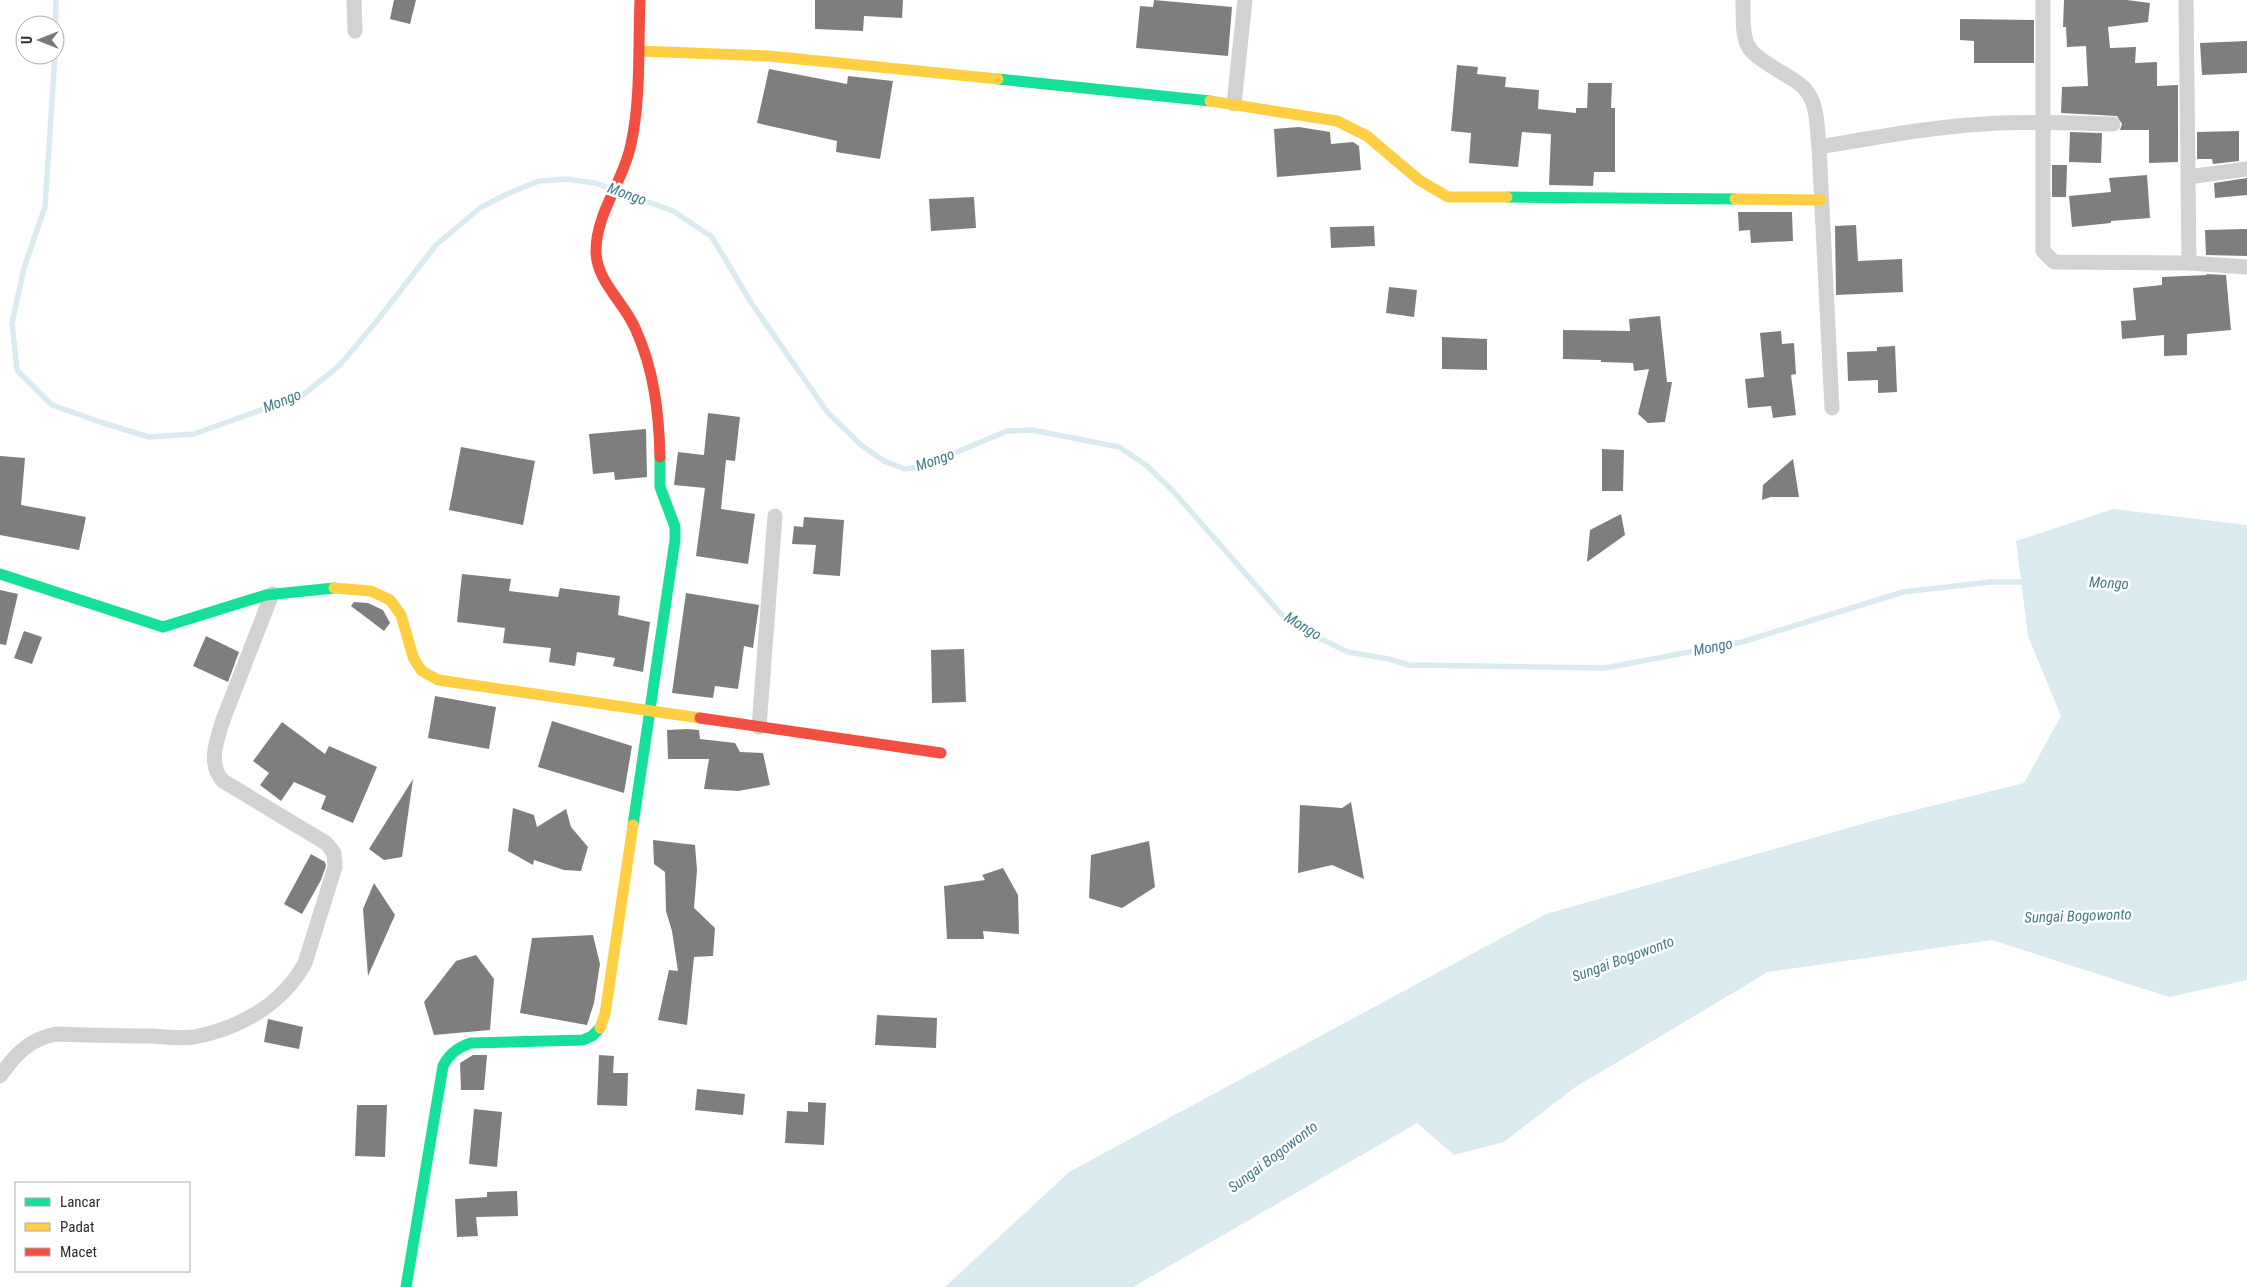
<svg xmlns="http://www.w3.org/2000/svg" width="2247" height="1287" viewBox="0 0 2247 1287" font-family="'Roboto Condensed',sans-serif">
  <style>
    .water { fill: #daebef }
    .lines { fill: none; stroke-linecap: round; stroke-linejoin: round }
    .stream { stroke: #daebef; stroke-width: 5.5 }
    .building { fill: #7e7e7e }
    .street { stroke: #d2d2d2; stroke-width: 15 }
    .fast { stroke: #16e098; stroke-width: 11 }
    .slow { stroke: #ffcf43; stroke-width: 11 }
    .jam { stroke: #f24e42; stroke-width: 11 }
    .labels { text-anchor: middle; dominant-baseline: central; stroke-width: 5; stroke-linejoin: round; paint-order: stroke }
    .water-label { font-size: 15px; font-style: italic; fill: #437c88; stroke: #fff }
  </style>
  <rect width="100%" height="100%" fill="#fff"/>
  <!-- water -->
  <path class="water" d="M2113,509L2247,525V980L2169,997L1992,940L1768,972L1574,1088L1504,1142L1454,1155L1417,1123L1133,1287H945L1069,1172L1546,914L1883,818L2024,783L2061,716L2028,636L2016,541Z"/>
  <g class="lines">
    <!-- stream -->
    <g class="stream">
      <path d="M55,49L56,0"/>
      <path d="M55,55L45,207L24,268L12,323L17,370L52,405L103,423L149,437L194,434L303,395L340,365L376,322L436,245L480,208L507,194L539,181L567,179L595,183L609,188"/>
      <path d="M618,191L673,211L712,237L752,304L828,413L861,445L884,461L905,469L924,466L1007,431L1032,430L1119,447L1146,465L1172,490L1281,614L1319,638L1348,652L1389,659L1409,665L1605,668L1742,642L1903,592L1990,582H2028"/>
    </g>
  </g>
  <!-- building -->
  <g class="building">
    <path d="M394,0H416L410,24L390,19Z"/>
    <path d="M815,0H903L902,18L864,16L863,31L815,29Z"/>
    <path d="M1154,0L1232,7L1228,56L1136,48L1140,6L1153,7Z"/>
    <path d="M2064,0H2127L2150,3L2148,22L2108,27L2110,48L2136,47L2135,63L2157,62V86L2178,85V162L2149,163V130H2120L2122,124L2117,116L2061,113L2062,87L2088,86L2086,46L2067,47L2066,27H2063Z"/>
    <path d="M1960,19L2034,20V63H1974V41L1960,40Z"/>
    <path d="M2247,41V73L2202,75L2200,43Z"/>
    <path d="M1457,65L1478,67L1477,74L1506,77L1505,87L1539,90L1538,109L1576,113V108H1587L1588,83H1612L1611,108H1615V172H1594L1593,186L1549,185L1551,134L1522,132L1518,167L1469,163L1471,133L1451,131Z"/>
    <path d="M769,69L847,84L848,76L893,81L880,159L836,152L837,141L757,123Z"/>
    <path d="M1299,127L1330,132L1331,144L1353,142L1359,146L1361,170L1277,177L1274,129Z"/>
    <path d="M2239,131V161L2213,164L2212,159H2197V132Z"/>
    <path d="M2070,132L2102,133L2101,163L2069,162Z"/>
    <path d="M2052,165H2067L2066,197H2052Z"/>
    <path d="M2147,175L2150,218L2111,221V223L2072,227L2069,196L2111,192L2109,178Z"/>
    <path d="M2247,178V195L2215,198L2214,183Z"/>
    <path d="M974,197L976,228L931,231L929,199Z"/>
    <path d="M1738,212H1792L1793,241L1751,243L1750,230L1739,231Z"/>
    <path d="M1856,225L1858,261L1902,259L1903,292L1836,295L1835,226Z"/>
    <path d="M1374,226L1375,246L1331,248L1330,227Z"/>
    <path d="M2247,229V256L2206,255L2205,230Z"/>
    <path d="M2206,274L2226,275L2231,330L2187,334V355L2164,356V335L2122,339L2121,321L2136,320L2133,288L2162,285V277L2207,275Z"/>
    <path d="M1389,287L1417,290L1414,317L1386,313Z"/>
    <path d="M1660,316L1667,382H1672L1665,422L1648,423L1638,414L1649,369L1634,371L1633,363L1601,362V360L1563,359V330L1630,331L1629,319Z"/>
    <path d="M1781,331L1782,344L1794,343L1796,374L1791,375L1796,415L1773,418L1771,406L1748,408L1745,379L1764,377L1760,333Z"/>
    <path d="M1442,337L1487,339V370L1442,369Z"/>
    <path d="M1895,346L1897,392L1878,393V380L1848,381L1847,352L1877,351V347Z"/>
    <path d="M708,413L740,417L735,461L726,460L721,509L755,514L748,564L696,556L705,488L674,485L678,452L704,455Z"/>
    <path d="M646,429L647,477L615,480L614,472L593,474L589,434Z"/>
    <path d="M461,447L535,461L523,525L449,510Z"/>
    <path d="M1602,449L1624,450L1623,491H1602Z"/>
    <path d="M0,456L25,458L21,505L86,517L79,550L0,535Z"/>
    <path d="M1793,459L1799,497H1771L1762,500L1763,485Z"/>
    <path d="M1621,514L1625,535L1587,562L1590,530Z"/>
    <path d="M804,517L844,520L840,576L813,574L816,545L792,544L794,526L803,527Z"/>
    <path d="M462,574L511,579L509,591L558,597L560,588L620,596L618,615L650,622L643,672L613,666L615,658L577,652L575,666L549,662L551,648L503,643L505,628L457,622Z"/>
    <path d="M0,590L18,594L6,645L0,644Z"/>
    <path d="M686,593L759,605L753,648L744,646L738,689L715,686L713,698L672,693Z"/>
    <path d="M354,602L368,603L383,610L390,623L384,631L351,606Z"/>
    <path d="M24,631L42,637L32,664L14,658Z"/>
    <path d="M206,636L239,652L228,682L193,666Z"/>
    <path d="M964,649L966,702L932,703L931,650Z"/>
    <path d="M435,696L496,707L489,749L428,738Z"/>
    <path d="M552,721L632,746L624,793L538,767Z"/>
    <path d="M282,722L325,754L329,746L377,767L353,823L321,809L326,796L294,782L281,801L260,785L269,773L253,761Z"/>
    <path d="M687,729L699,730L700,739L735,743L740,752L763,753L770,785L738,791L704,789L709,759H668L667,730Z"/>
    <path d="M413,779L402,857L384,860L369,849Z"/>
    <path d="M1351,802L1364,879L1332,865L1298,873L1300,805L1342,808Z"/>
    <path d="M513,808L534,815L537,827L566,809L571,827L588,847L581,871L564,870L534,860L533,865L508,851Z"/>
    <path d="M653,840L695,845L697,870L694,908L715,928L713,956L694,957L687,1025L658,1020L669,970L678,971L672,931L666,911L665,872L654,864Z"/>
    <path d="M1149,841L1155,887L1122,908L1089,898L1091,855Z"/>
    <path d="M311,854L325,862L326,866L321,880L302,914L284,904Z"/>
    <path d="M1003,868L1018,895L1019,934L983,931L984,939H947L944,886L985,880L982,875Z"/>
    <path d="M374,883L395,915L368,976L363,909Z"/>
    <path d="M593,935L600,964L594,1003L587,1025L520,1013L532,938Z"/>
    <path d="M476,955L494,979L490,1030L434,1035L424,1002L456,961Z"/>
    <path d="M877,1015L937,1018L936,1048L875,1045Z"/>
    <path d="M268,1019L303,1027L299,1049L264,1042Z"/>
    <path d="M473,1055H487L484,1090H461L460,1063Z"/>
    <path d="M599,1055L614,1056L613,1073H628L627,1106L597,1105Z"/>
    <path d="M697,1089L745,1094L743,1115L695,1110Z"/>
    <path d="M808,1102L826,1103L824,1145L785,1143L787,1111L808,1112Z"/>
    <path d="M357,1105H387L385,1157L355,1156Z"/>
    <path d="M474,1109L502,1112L497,1167L469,1164Z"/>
    <path d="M517,1191L518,1216L476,1217L478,1236L457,1237L455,1199L487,1197V1192Z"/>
  </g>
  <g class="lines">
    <!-- street -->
    <g class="street">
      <path d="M354,0L355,31"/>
      <path d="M1743,0C1743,49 1743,49 1784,74C1793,79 1803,85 1808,93C1818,107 1817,131 1819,147L1832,408"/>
      <path d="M2043,0V251L2054,262L2189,263L2247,267"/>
      <path d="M2186,0L2189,263"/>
      <path d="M1234,104L1245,0"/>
      <path d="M1819,147C1874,138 1929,127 1984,124C2027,121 2070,123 2113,124"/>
      <path d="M2188,177L2247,169"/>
      <path d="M759,727L775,516"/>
      <path d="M0,1076C15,1055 29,1039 56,1034C88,1035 120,1036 152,1036C165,1037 181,1039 194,1037C240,1028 282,1005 305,963L335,867L334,853L326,843L223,781C207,764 217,740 223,720L272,594"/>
    </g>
    <!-- fast -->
    <g class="fast">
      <path d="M998,79L1210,101"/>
      <path d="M1507,197L1735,199"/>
      <path d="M0,574L163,627L266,595L334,588"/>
      <path d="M633,825L675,540V527L660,487V457"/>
      <path d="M406,1287L443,1066C449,1054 458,1047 471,1043L583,1040L592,1036L600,1028"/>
    </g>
    <!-- slow -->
    <g class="slow">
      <path d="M639,51L769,56L998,79"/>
      <path d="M1210,101L1337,121L1367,136L1419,180L1448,197H1507"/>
      <path d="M1735,199L1821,200"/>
      <path d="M334,588L371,591L390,600L401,615L413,657L417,664L422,671L438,680L700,718"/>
      <path d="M600,1028L605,1014L633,825"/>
    </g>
    <!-- jam -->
    <g class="jam">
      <path d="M640,0C638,46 641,99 631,144C624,181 596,212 596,251C596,281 624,302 635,328C654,369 659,413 660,457"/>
      <path d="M700,718L941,753"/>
    </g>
  </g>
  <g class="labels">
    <!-- water labels -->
    <g class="water-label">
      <text transform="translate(627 194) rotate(20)">Mongo</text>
      <text transform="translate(282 401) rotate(-22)">Mongo</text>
      <text transform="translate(935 460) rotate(-19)">Mongo</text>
      <text transform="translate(2109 583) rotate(3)">Mongo</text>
      <text transform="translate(1303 626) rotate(31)">Mongo</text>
      <text transform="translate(1713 647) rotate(-11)">Mongo</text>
      <text transform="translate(2078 916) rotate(-2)">Sungai Bogowonto</text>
      <text transform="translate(1623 959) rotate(-20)">Sungai Bogowonto</text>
      <text transform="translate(1273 1157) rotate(-37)">Sungai Bogowonto</text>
    </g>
  </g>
  <!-- legend -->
  <rect x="15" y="1182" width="175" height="90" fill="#ffffff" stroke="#ababab"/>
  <rect x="25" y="1198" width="25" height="8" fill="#16e098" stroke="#ababab"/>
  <text x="60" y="1207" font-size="15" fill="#2d2d2d">Lancar</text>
  <rect x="25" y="1223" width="25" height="8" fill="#ffcf43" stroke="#ababab"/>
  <text x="60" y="1232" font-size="15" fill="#2d2d2d">Padat</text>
  <rect x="25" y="1248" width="25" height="8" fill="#f24e42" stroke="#ababab"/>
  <text x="60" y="1257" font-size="15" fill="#2d2d2d">Macet</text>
  <!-- north arrow -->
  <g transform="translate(40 40) rotate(270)"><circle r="24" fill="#ffffff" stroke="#ababab"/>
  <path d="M0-4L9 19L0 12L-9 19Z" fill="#767676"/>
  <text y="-8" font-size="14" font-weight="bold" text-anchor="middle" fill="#2d2d2d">U</text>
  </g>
</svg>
